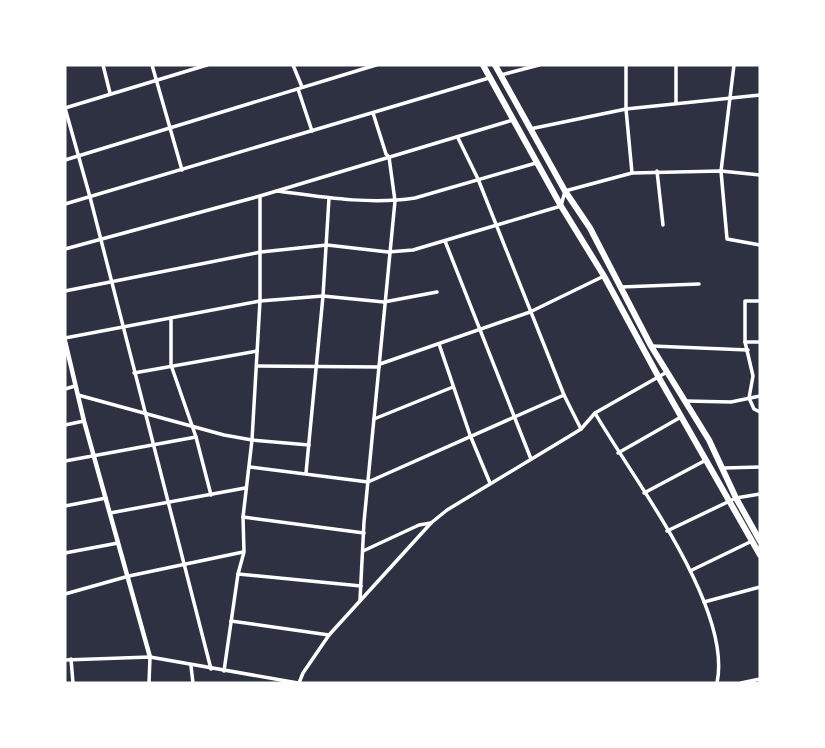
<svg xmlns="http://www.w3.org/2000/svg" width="825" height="748" viewBox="0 0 825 748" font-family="'Space Grotesk',sans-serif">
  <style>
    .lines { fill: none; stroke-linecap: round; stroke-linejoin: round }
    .minor { stroke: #fff; stroke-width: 3.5 }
    .tertiary { stroke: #fff; stroke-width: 4.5 }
    .primary { stroke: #fff; stroke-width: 6 }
  </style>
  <rect width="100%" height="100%" fill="#2d3142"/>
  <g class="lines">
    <!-- minor -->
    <g class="minor">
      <path d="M103,65L110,93"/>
      <path d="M152,65L182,170"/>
      <path d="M293,65L302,87"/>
      <path d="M626,65V109L632,173"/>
      <path d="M676,65V103"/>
      <path d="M734,65L721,171L727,239L760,245"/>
      <path d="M501,75L539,65"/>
      <path d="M298,89L312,131"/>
      <path d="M65,108L90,197L211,669"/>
      <path d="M65,108L207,65"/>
      <path d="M530,129L626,109L760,95"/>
      <path d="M458,138L478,179L564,395L581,429"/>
      <path d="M65,160L376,65"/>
      <path d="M657,171L663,225"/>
      <path d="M277,191C322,197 370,205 415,198L536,163"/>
      <path d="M65,204L489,78"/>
      <path d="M445,241L531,459"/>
      <path d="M65,249L260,196L513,120"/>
      <path d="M621,287L699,284"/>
      <path d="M65,291L261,252L327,245L388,252L413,250L561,206L565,191L632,173L721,171L760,175"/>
      <path d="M760,301H745V342L753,376L749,398L754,409L760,412"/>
      <path d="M65,338L260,301L323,296L384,302L437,292"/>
      <path d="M745,342H760"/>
      <path d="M439,344L470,435L490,483"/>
      <path d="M652,346L748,350"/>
      <path d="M380,364L530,312L604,276"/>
      <path d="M257,366L379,367"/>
      <path d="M134,373L257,351"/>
      <path d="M65,389L75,386"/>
      <path d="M78,395L224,435L252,440L309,445"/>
      <path d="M686,401L731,402L760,396"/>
      <path d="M595,413C633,479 733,607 717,683"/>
      <path d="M374,419L453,387"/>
      <path d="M65,425L84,421"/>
      <path d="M196,437L211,495"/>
      <path d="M618,453L681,417"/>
      <path d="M65,461L196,437L171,365V319"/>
      <path d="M250,467L368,482L564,395"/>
      <path d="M724,468L760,467"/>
      <path d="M306,473L323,296L329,198"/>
      <path d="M644,493L706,460"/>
      <path d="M65,506L106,498"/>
      <path d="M110,513L245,488"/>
      <path d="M243,517L364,533"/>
      <path d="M667,531L736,498L760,494"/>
      <path d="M363,551L419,525L431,523"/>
      <path d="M65,553L118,543"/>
      <path d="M692,570L752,541"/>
      <path d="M238,574L361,586"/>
      <path d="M65,594L129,576L243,552"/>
      <path d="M360,600L364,522L395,201L389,157L386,154L373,113"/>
      <path d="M704,602L760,587"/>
      <path d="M231,621L329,635"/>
      <path d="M71,659L73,683"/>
      <path d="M65,660L150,657L298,683"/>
      <path d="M191,666L193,683"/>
      <path d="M224,671L238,574L244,552L243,517L252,440L260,301V196"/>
      <path d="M149,683L150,657"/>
      <path d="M299,683L303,673L329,635L431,523L447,510L573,434L581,429L595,413L667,372"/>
      <path d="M741,683L760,679"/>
    </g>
    <!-- tertiary -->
    <path class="tertiary" d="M65,341L84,421L150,657"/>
    <!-- primary -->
    <g class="primary">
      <path d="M483,65L561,206L604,276L658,376L760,555"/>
      <path d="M495,65L565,191L590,228L651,346L709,440L736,498L760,541"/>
    </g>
  </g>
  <!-- border -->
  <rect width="825" height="748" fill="none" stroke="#ffffff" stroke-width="133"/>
</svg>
